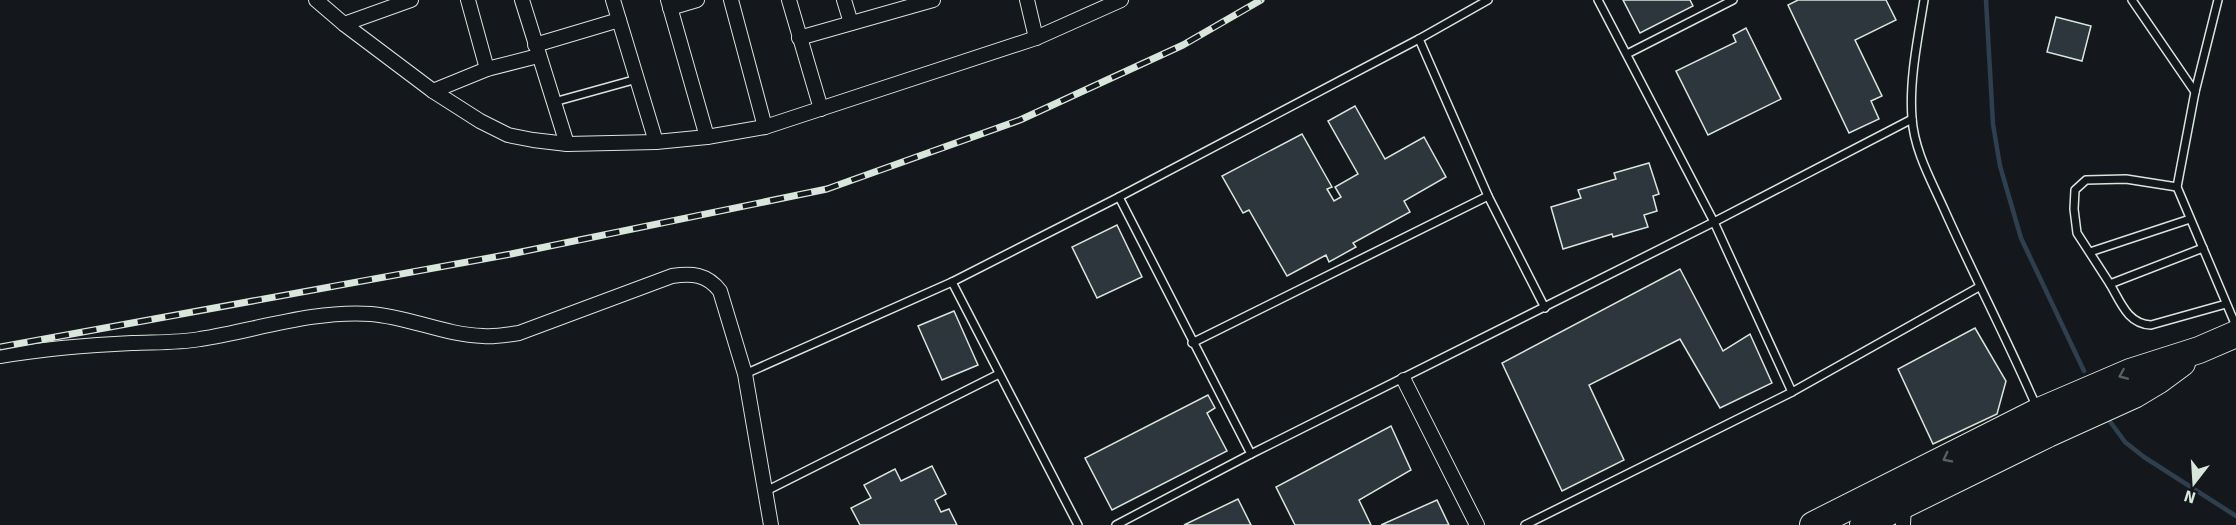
<svg xmlns="http://www.w3.org/2000/svg" width="2236" height="525" viewBox="0 0 2236 525" font-family="Signika,sans-serif">
  <style>
    .lines { fill: none; stroke-linecap: round; stroke-linejoin: round }
    .stream { stroke: #2f3f4d; stroke-width: 4.5 }
    .building { fill: #2c363c; stroke: #d8e6dc; stroke-width: 1.5 }
    .lane-casing { stroke: #d8e6dc; stroke-width: 10 }
    .street-casing { stroke: #d8e6dc; stroke-width: 16 }
    .highway-casing { stroke: #d8e6dc; stroke-width: 28 }
    .lane { stroke: #14181c; stroke-width: 7 }
    .street { stroke: #14181c; stroke-width: 14 }
    .highway { stroke: #14181c; stroke-width: 26 }
    .rail-casing { stroke: #d8e6dc; stroke-width: 7 }
    .rail { stroke: #14181c; stroke-width: 4.5; stroke-dasharray: 14; stroke-linecap: butt }
    .oneway { stroke: #59605f }
  </style>
  <rect width="100%" height="100%" fill="#14181c"/>
  <g class="lines">
    <!-- stream -->
    <g class="stream">
      <path d="M1986,0L1993,124L2000,166L2021,238L2084,371"/>
      <path d="M2106,416L2125,442L2144,457L2236,516"/>
    </g>
  </g>
  <!-- building -->
  <g class="building">
    <path d="M1623,0H1690L1693,6L1640,33Z"/>
    <path d="M1798,0H1886L1896,20L1855,40L1882,96L1871,101L1879,119L1849,133L1788,5Z"/>
    <path d="M2056,17L2091,26L2082,61L2047,52Z"/>
    <path d="M1746,28L1781,99L1708,135L1676,71L1736,42L1733,35Z"/>
    <path d="M1355,106L1385,159L1424,137L1446,177L1404,201L1410,212L1353,243L1356,247L1329,262L1326,255L1287,276L1249,210L1243,213L1222,176L1302,134L1332,187L1327,189L1334,201L1341,197L1335,187L1358,174L1328,121Z"/>
    <path d="M1649,163L1659,194L1653,196L1657,211L1644,215L1648,227L1613,237L1612,234L1563,249L1551,207L1581,198L1578,190L1616,179L1614,173Z"/>
    <path d="M1117,225L1142,277L1097,298L1072,247Z"/>
    <path d="M1680,269L1723,351L1750,334L1772,383L1720,408L1680,339L1589,385L1624,460L1562,491L1502,363Z"/>
    <path d="M954,311L978,365L942,380L918,326Z"/>
    <path d="M1975,328L2006,381L1997,414L1933,444L1898,369Z"/>
    <path d="M1208,395L1215,408L1207,413L1227,451L1112,510L1085,458Z"/>
    <path d="M1391,426L1411,470L1359,500L1371,525H1295L1276,487Z"/>
    <path d="M932,466L946,494L935,500L941,512L949,509L957,525H860L851,508L871,498L864,485L895,469L901,481Z"/>
    <path d="M1238,499L1251,525H1184Z"/>
    <path d="M1437,500L1449,525H1381Z"/>
  </g>
  <g class="lines">
    <!-- lane casing -->
    <g class="lane-casing">
      <g id="lane">
        <path d="M1598,0L1714,222L1792,392"/>
        <path d="M1924,0C1918,38 1909,80 1912,118C1914,150 1931,180 1944,209C1974,276 2008,341 2037,408"/>
        <path d="M2132,0L2195,92"/>
        <path d="M2218,0L2195,92L2177,187L2236,326"/>
        <path d="M1419,39L1488,196L1545,308"/>
        <path d="M1627,54L1733,0"/>
        <path d="M554,102L637,79"/>
        <path d="M1119,197L1251,454"/>
        <path d="M2203,248L2110,284C2121,303 2128,324 2151,325L2226,304"/>
        <path d="M2090,252L2190,219"/>
        <path d="M952,282L1078,525"/>
        <path d="M2110,284L2077,233L2074,209L2075,190L2086,180L2126,179L2177,187"/>
        <path d="M1192,343L1488,196"/>
        <path d="M745,374L952,282L1119,197L1419,39L1488,0"/>
        <path d="M764,492L999,374"/>
        <path d="M1116,525L1251,454L1714,222L1912,119"/>
        <path d="M1525,525L1792,392L1979,287"/>
      </g>
    </g>
    <!-- street casing -->
    <g class="street-casing">
      <g id="street">
        <path d="M316,0L344,24L433,91L480,121L508,135L533,140L567,144L656,142L707,137L765,127L1036,38L1121,0"/>
        <path d="M468,0L487,69"/>
        <path d="M522,0L567,144"/>
        <path d="M613,0L656,142"/>
        <path d="M668,0L707,137"/>
        <path d="M731,0L765,127"/>
        <path d="M789,0L821,109"/>
        <path d="M844,0L851,23"/>
        <path d="M1027,0L1036,38"/>
        <path d="M670,8L697,0"/>
        <path d="M344,24L411,0"/>
        <path d="M799,38L933,0"/>
        <path d="M535,45L619,20"/>
        <path d="M433,91L487,69L538,56"/>
        <path d="M0,356C43,349 88,345 132,343C154,342 178,343 200,339C257,330 313,310 371,314C409,317 445,335 483,336C495,337 507,335 519,333L672,276C692,273 707,274 720,291L745,374L771,525"/>
        <path d="M1404,380L1477,525"/>
        <path d="M1901,501L1904,506L1903,525"/>
      </g>
    </g>
    <!-- highway casing -->
    <g class="highway-casing">
      <g id="highway">
        <path d="M1813,525L2039,411L2130,372L2199,350L2236,334"/>
        <path d="M1863,525L2048,434L2134,395L2159,380L2182,363"/>
      </g>
    </g>
    <!-- lane -->
    <use href="#lane" class="lane"/>
    <!-- street -->
    <use href="#street" class="street"/>
    <!-- highway -->
    <use href="#highway" class="highway"/>
    <!-- rail casing -->
    <g class="rail-casing">
      <path id="rail" d="M0,347L511,254L827,189L1020,120L1183,45L1261,0"/>
    </g>
    <!-- rail -->
    <use href="#rail" class="rail"/>
  </g>
  <!-- one-way arrows -->
  <defs><path id="oneway-chevron" d="M-2-3.5L2.5 0L-2 3.5" fill="none" stroke-width="1.6" stroke-linecap="round" stroke-linejoin="round" transform="scale(1.5)"/></defs>
  <g class="oneway">
    <use href="#oneway-chevron" transform="translate(2123 375) rotate(157)"/>
    <use href="#oneway-chevron" transform="translate(1947 458) rotate(153)"/>
  </g>
  <!-- north arrow -->
  <g transform="translate(2194 483) rotate(197)" stroke="#14181c" stroke-width="4.5" paint-order="stroke">
  <path d="M0-4.5L10 22L0 15L-10 22Z" fill="#d8e6dc"/>
  <text y="-9" font-size="16" font-weight="bold" text-anchor="middle" fill="#d8e6dc">N</text>
  </g>
</svg>
